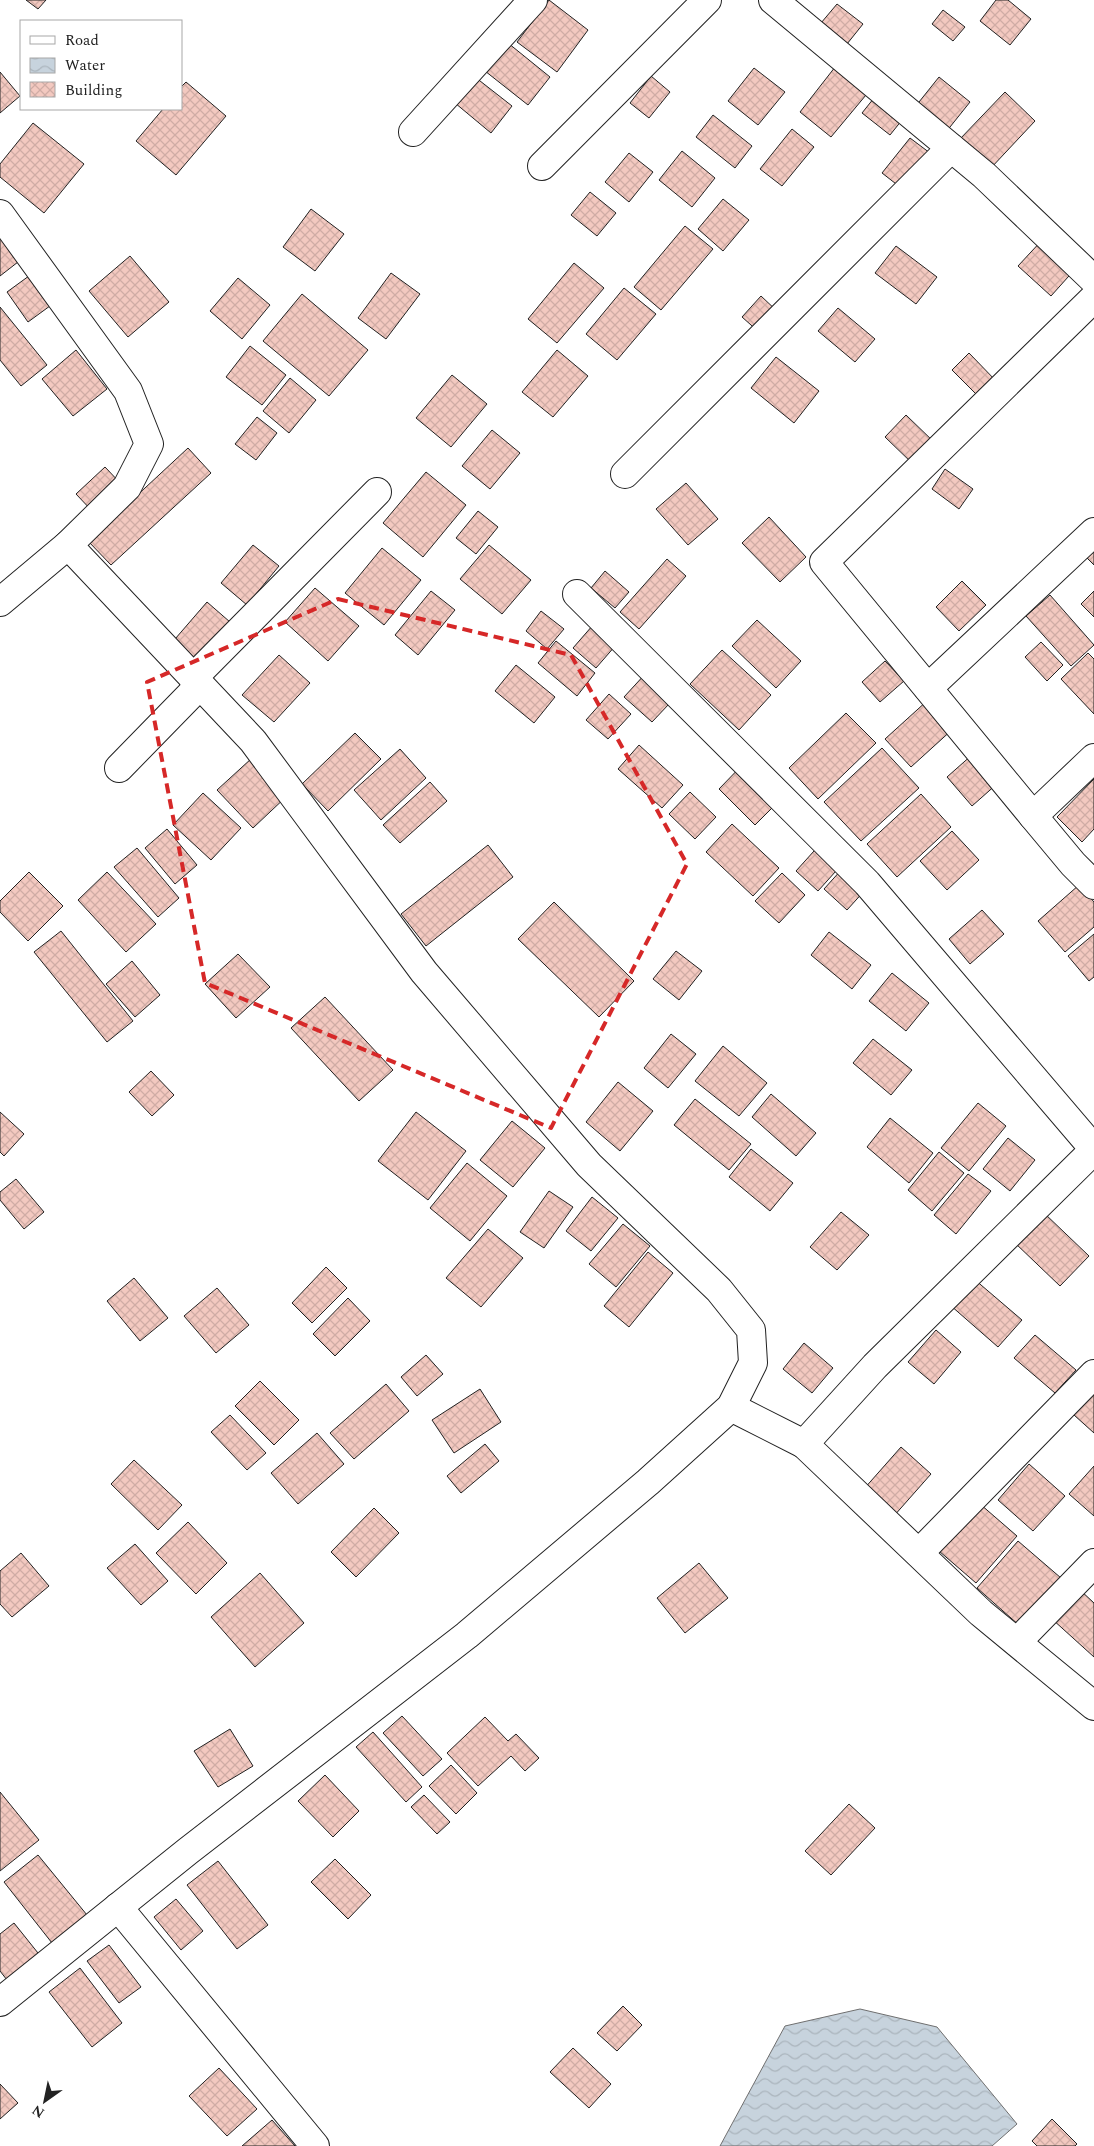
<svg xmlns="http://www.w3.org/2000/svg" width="1094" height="2146" viewBox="0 0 1094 2146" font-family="Spectral,serif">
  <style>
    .water { fill: url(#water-waves); stroke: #6f6f6f }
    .building { fill: url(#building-cross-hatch); stroke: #222 }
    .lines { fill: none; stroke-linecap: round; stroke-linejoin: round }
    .minor-casing { stroke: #222; stroke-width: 30 }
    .minor { stroke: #fff; stroke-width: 28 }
    .marked { fill: none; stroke: #d62828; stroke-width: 4; stroke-dasharray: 10 6; stroke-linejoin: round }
  </style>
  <defs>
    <pattern id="water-waves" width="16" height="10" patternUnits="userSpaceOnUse" patternTransform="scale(1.25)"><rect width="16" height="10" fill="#c7d3dd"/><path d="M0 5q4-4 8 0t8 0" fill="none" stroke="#abb5bd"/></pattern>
    <pattern id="building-cross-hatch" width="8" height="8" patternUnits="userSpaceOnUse" patternTransform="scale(1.25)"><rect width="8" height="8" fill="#f3c9c0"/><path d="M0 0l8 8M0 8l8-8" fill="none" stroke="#d0aca5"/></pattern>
  </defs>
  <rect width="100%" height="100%" fill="#fff"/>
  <!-- water -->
  <path class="water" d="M860,2009L937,2027L1017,2124L992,2146H720L785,2026Z"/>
  <!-- building -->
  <g class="building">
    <path d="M26,0H46L38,9Z"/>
    <path d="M549,0L588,30L557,72L517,42Z"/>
    <path d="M996,0H1008L1031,19L1010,45L980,21Z"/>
    <path d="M837,4L863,24L847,44L821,23Z"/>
    <path d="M943,10L965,27L953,41L932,24Z"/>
    <path d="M508,43L550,77L528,105L485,71Z"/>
    <path d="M839,62L871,89L831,137L800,112Z"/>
    <path d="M754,68L785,92L758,125L728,101Z"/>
    <path d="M0,72L20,96L0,113Z"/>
    <path d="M651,76L670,92L649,118L630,103Z"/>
    <path d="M475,77L512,106L491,133L455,103Z"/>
    <path d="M939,77L970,102L946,132L915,107Z"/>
    <path d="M186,82L226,116L176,175L136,141L163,109H181V87Z"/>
    <path d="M1005,92L1035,121L990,169L959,140Z"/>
    <path d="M878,93L906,115L890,135L862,113Z"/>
    <path d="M713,115L752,146L735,168L696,137Z"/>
    <path d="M33,123L84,164L44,213L0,177V164Z"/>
    <path d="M792,129L814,147L782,186L760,169Z"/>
    <path d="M910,138L938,159L909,194L882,173Z"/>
    <path d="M682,151L715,178L692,207L659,180Z"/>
    <path d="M629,153L653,172L629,202L605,182Z"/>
    <path d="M590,192L616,213L597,236L571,215Z"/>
    <path d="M723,199L749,220L723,251L698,229Z"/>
    <path d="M311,209L344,234L315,271L283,247Z"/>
    <path d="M0,222L27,255L0,276Z"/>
    <path d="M685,226L713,249L661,310L634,287Z"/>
    <path d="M1044,238L1077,267L1051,296L1018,266Z"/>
    <path d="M896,246L937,277L916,304L875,273Z"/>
    <path d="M130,256L169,302L128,337L89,291Z"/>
    <path d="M574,263L604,288L557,343L528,319Z"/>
    <path d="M33,273L54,303L28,322L7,292Z"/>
    <path d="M391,273L420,294L386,339L358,318Z"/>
    <path d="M238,278L270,305L242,339L210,311Z"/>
    <path d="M624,288L656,314L617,360L586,334Z"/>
    <path d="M302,294L368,350L329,396L263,341Z"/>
    <path d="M761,296L778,312L760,333L742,317Z"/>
    <path d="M0,307L47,365L21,386L0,360Z"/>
    <path d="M838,308L875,339L855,362L818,331Z"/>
    <path d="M250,346L286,375L262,405L226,377Z"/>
    <path d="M76,350L107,389L73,416L42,379Z"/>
    <path d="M557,350L588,376L553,417L522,392Z"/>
    <path d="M969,353L998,383L982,400L952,370Z"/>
    <path d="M776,357L819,391L794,423L751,388Z"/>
    <path d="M452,375L487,404L451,447L416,418Z"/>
    <path d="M290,378L316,400L289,433L263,411Z"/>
    <path d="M906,415L935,443L914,465L885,437Z"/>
    <path d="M257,417L277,433L256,460L235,444Z"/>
    <path d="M492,430L520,453L490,489L462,466Z"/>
    <path d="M188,448L211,473L111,565L88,541Z"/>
    <path d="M105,467L123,486L94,513L76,494Z"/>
    <path d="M945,469L973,489L959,509L932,489Z"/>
    <path d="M426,472L466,505L423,557L383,523Z"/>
    <path d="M686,483L718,519L688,545L656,509Z"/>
    <path d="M478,511L498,527L476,554L456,538Z"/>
    <path d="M769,517L806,557L780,582L742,543Z"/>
    <path d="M253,545L279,566L247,605L221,583Z"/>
    <path d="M489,545L531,580L502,614L460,579Z"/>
    <path d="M1094,545V565L1084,555Z"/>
    <path d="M382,548L421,580L384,625L345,593Z"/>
    <path d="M667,559L686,576L639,629L620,612Z"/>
    <path d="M605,571L629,592L615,608L591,588Z"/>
    <path d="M962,581L986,605L959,631L936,607Z"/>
    <path d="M315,588L359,626L328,661L285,622Z"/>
    <path d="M431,591L455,610L418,655L395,635Z"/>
    <path d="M1094,591V617L1081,604Z"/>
    <path d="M1050,595L1094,645L1071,666L1026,616Z"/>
    <path d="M207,602L230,622L192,666L169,646Z"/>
    <path d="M541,611L564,629L547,649L526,631Z"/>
    <path d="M757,620L801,661L776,688L732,646Z"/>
    <path d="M593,625L616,645L596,668L573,648Z"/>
    <path d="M556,641L595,673L577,696L538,663Z"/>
    <path d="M1041,642L1063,665L1047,681L1025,657Z"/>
    <path d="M722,650L771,695L739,730L690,684Z"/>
    <path d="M1088,653L1094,659V714L1061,679Z"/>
    <path d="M279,655L310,683L274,722L242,695Z"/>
    <path d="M658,660L686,686L652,722L624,697Z"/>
    <path d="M885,661L904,681L880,702L862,682Z"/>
    <path d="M516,665L555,697L534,723L495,691Z"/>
    <path d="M609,694L631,714L608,739L586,720Z"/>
    <path d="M928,700L954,728L911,767L885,739Z"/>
    <path d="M846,713L876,743L818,799L789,768Z"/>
    <path d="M355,733L381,759L328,811L302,784Z"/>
    <path d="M639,745L683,785L662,808L618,769Z"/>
    <path d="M882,748L919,788L861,841L824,802Z"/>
    <path d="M400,749L426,778L381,820L354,790Z"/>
    <path d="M973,754L998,783L972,806L947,777Z"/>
    <path d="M252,758L288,795L253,828L217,790Z"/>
    <path d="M748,759L785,795L755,825L719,789Z"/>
    <path d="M1094,779V829L1082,842L1057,817Z"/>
    <path d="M430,782L447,801L400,843L383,825Z"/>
    <path d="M690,792L716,817L695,839L669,814Z"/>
    <path d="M203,793L241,828L211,860L173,825Z"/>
    <path d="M921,794L951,827L897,877L867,844Z"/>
    <path d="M732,824L779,868L753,896L706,852Z"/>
    <path d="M167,829L197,865L175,884L145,848Z"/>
    <path d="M952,831L979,860L947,890L920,861Z"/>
    <path d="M823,841L845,861L818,891L796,871Z"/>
    <path d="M488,845L513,877L426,946L401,914Z"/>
    <path d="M137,848L179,898L158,917L114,867Z"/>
    <path d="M843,868L866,889L847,910L824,889Z"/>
    <path d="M29,872L63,906L28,941L0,912V901Z"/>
    <path d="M107,872L156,924L126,952L78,900Z"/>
    <path d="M782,873L805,895L779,923L755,901Z"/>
    <path d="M1079,885L1094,902V927L1065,952L1038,921Z"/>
    <path d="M554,902L634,981L599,1017L518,939Z"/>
    <path d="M982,910L1004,934L970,964L949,939Z"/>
    <path d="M61,931L133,1021L107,1042L34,952Z"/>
    <path d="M829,932L871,965L852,989L811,955Z"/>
    <path d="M1094,934V977L1089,981L1068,956Z"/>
    <path d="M676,951L702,971L679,1000L653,979Z"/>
    <path d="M238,954L270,987L236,1018L205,984Z"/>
    <path d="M132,961L160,995L135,1017L106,984Z"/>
    <path d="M892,973L929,1003L906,1031L869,1001Z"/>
    <path d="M325,997L393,1070L359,1101L291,1028Z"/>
    <path d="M671,1034L696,1054L668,1088L644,1068Z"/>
    <path d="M873,1039L912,1070L891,1095L853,1063Z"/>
    <path d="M723,1046L767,1083L739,1116L695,1081Z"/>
    <path d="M151,1071L174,1095L152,1116L129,1092Z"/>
    <path d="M618,1082L653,1111L620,1151L586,1122Z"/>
    <path d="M771,1094L816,1133L796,1156L752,1117Z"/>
    <path d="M695,1099L751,1144L729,1170L674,1125Z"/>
    <path d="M978,1103L1006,1126L969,1171L941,1148Z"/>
    <path d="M0,1112L24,1134L4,1156L0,1152Z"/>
    <path d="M416,1112L466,1151L428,1200L378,1161Z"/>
    <path d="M890,1118L933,1153L909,1183L867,1147Z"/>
    <path d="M512,1121L545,1148L513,1187L480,1160Z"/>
    <path d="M1008,1138L1035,1160L1010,1191L983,1169Z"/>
    <path d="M751,1149L793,1183L770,1211L729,1177Z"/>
    <path d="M939,1152L964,1173L932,1211L908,1190Z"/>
    <path d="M467,1163L507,1196L470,1241L430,1208Z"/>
    <path d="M968,1174L991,1191L956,1234L934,1215Z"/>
    <path d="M16,1179L44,1212L24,1229L0,1200V1192Z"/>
    <path d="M549,1191L573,1207L544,1248L520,1232Z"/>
    <path d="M592,1197L618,1218L591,1251L566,1231Z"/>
    <path d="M841,1212L869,1235L837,1270L810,1247Z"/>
    <path d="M1043,1212L1089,1256L1060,1286L1014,1242Z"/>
    <path d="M623,1224L650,1246L616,1287L589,1264Z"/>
    <path d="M488,1229L523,1258L481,1307L446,1278Z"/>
    <path d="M648,1252L673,1273L629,1327L604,1306Z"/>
    <path d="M326,1267L347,1288L312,1323L292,1303Z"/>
    <path d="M134,1278L168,1318L140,1341L107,1301Z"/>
    <path d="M974,1279L1022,1320L998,1347L950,1305Z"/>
    <path d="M217,1288L249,1325L216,1353L184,1316Z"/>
    <path d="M348,1298L370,1321L335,1356L313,1334Z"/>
    <path d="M936,1330L961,1352L934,1384L908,1362Z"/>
    <path d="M1035,1335L1076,1370L1055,1393L1014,1358Z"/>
    <path d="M804,1343L833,1368L812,1393L783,1369Z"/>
    <path d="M426,1355L443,1374L417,1396L401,1377Z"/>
    <path d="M260,1381L299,1420L274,1445L235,1406Z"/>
    <path d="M386,1384L409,1411L354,1459L330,1433Z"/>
    <path d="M480,1389L501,1422L454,1453L432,1420Z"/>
    <path d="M1094,1392V1433L1074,1415Z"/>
    <path d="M230,1415L266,1453L247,1470L211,1432Z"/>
    <path d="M317,1433L344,1464L298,1504L271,1473Z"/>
    <path d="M485,1444L499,1461L461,1493L447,1476Z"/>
    <path d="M901,1447L931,1474L893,1517L863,1490Z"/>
    <path d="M134,1460L182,1505L158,1530L111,1484Z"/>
    <path d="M1029,1464L1065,1496L1033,1531L998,1500Z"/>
    <path d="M1094,1466V1516L1069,1494Z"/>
    <path d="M980,1504L1017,1536L976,1583L939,1551Z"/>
    <path d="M374,1508L399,1533L356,1577L331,1552Z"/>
    <path d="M188,1522L227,1563L196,1594L156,1553Z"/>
    <path d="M1018,1541L1061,1578L1020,1626L977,1588Z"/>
    <path d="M135,1544L168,1581L141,1605L107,1568Z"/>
    <path d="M21,1553L49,1586L12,1617L0,1604V1571Z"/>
    <path d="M699,1563L728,1598L685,1633L657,1598Z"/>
    <path d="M260,1573L304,1623L255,1667L211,1617Z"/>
    <path d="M1079,1589L1094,1603V1657L1052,1619Z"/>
    <path d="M402,1716L442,1759L423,1776L383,1733Z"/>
    <path d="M485,1717L508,1741L516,1734L539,1758L525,1771L511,1756L478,1786L447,1753Z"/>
    <path d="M230,1729L253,1766L218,1787L194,1751Z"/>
    <path d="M373,1732L422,1787L406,1802L356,1747Z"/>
    <path d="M451,1765L477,1793L456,1814L429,1786Z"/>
    <path d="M325,1775L359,1811L333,1837L298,1801Z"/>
    <path d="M0,1792L39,1840L0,1871Z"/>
    <path d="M424,1795L450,1822L437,1834L411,1807Z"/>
    <path d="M849,1804L875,1828L831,1875L805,1851Z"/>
    <path d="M38,1855L87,1915L52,1943L4,1882Z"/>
    <path d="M335,1859L371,1895L348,1919L311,1882Z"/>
    <path d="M218,1861L268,1925L237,1949L187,1885Z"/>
    <path d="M176,1899L203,1931L181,1950L154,1917Z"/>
    <path d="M14,1923L46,1963L14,1989L0,1971V1934Z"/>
    <path d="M109,1945L141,1987L119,2003L87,1961Z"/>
    <path d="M80,1968L122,2023L92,2047L49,1992Z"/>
    <path d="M623,2006L642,2025L617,2051L597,2033Z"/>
    <path d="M573,2048L611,2084L589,2108L550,2072Z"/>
    <path d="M219,2068L257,2109L227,2136L189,2096Z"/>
    <path d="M0,2084L18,2103L0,2119Z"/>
    <path d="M1052,2119L1077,2144L1075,2146H1037L1032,2141Z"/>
    <path d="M272,2120L295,2146H242Z"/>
  </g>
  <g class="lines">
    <!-- minor casing -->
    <g class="minor-casing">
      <g id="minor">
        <path d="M773,0L984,175L1094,280"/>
        <path d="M413,132L533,0"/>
        <path d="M542,166L707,0"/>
        <path d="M0,214L128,391L149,444L127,487L68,545L253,741L424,972L589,1165L719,1290L751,1330L753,1363L731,1407L648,1482L467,1635L188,1851L0,2002"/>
        <path d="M1094,298L824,562L1033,816L1073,864L1094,885"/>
        <path d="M625,474L951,148"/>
        <path d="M577,594L867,883L1094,1149"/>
        <path d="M0,602L68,545"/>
        <path d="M193,678L377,492"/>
        <path d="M928,688L1094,532"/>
        <path d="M119,768L200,685"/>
        <path d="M1033,816L1094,758"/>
        <path d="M731,1407L804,1444L875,1366L1094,1150"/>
        <path d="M804,1444L981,1613L1094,1706"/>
        <path d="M919,1553L1094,1374"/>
        <path d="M1017,1642L1094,1563"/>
        <path d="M118,1907L315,2146"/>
      </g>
    </g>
    <!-- minor -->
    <use href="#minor" class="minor"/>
  </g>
  <!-- marked area -->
  <path class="marked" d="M338,599L571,655L687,864L551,1128L205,983L147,682Z"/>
  <!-- legend -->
  <rect x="20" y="20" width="162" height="90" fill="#ffffff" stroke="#a7a7a7"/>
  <rect x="30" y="36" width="25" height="8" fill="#ffffff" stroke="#a7a7a7"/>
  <text x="65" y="45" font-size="15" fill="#222222">Road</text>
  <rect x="30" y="58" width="25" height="15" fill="url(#water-waves)" stroke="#a7a7a7"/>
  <text x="65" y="70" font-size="15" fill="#222222">Water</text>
  <rect x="30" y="82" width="25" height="15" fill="url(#building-cross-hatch)" stroke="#a7a7a7"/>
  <text x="65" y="95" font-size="15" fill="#222222">Building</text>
  <!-- north arrow -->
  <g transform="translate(45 2101) rotate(213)" stroke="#ffffff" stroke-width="4" paint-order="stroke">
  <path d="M0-4L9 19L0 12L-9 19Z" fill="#222222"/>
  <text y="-8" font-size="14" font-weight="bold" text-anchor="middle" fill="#222222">N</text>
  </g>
</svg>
